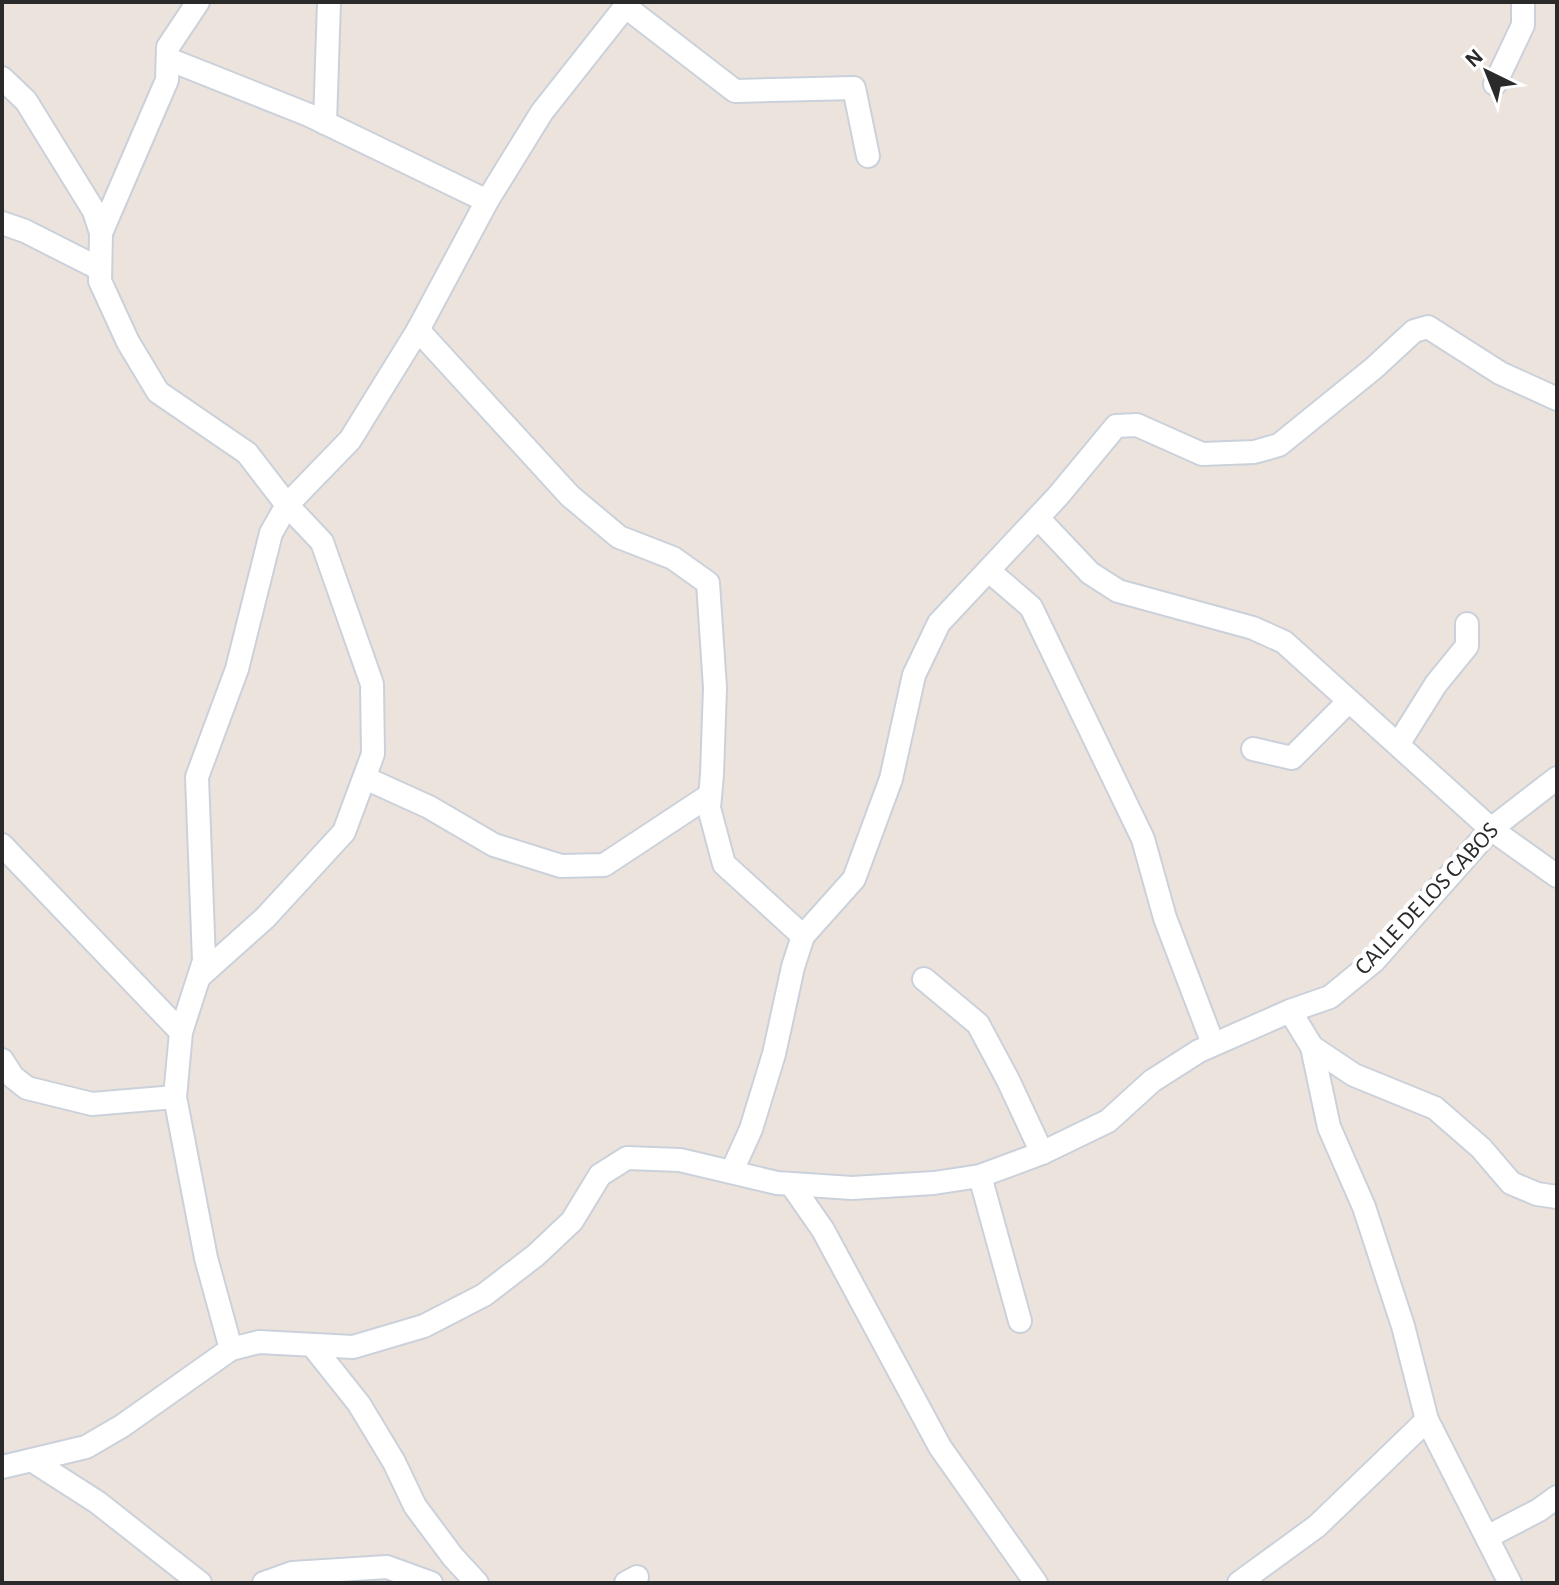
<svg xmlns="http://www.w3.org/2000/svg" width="1559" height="1585" viewBox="0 0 1559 1585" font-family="'Alegreya Sans',sans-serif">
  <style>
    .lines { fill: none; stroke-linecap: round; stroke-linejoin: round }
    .minor-casing { stroke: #cbd1db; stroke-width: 26 }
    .minor { stroke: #fff; stroke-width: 22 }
    .labels { text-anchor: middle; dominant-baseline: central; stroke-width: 8; stroke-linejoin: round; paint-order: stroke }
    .street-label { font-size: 24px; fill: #2a2a2a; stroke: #fff }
  </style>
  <rect width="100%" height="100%" fill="#ece3dd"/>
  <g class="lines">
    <!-- minor casing -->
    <g class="minor-casing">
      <g id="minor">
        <path d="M626,7L735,91L854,88L868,156"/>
        <path d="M168,59L309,115L487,201"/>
        <path d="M2,78L26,101L94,211L101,233L100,281L128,342L158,392L247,453L287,505L322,542L372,684L373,754L344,832L265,918L199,977"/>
        <path d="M1495,84L1523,25V2"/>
        <path d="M325,123L329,2"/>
        <path d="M2,223L25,231L100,269"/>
        <path d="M101,233L167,80L168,47L198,2"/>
        <path d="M418,330L570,496L619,537L673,558L708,583L715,688L712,774L709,808L724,864L803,936"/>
        <path d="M1038,518L1090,573L1118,591L1253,628L1284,642L1491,829L1557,876"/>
        <path d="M989,571L1031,607L1143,839L1165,918L1213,1044"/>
        <path d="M1399,743L1436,684L1467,646V624"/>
        <path d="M1253,749L1292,758L1349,701"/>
        <path d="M365,778L429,807L494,845L561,866L604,865L710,795"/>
        <path d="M2,845L181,1032"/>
        <path d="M924,979L978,1024L1008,1080L1042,1153"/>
        <path d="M1290,1011L1312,1047L1329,1127L1364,1207L1403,1326L1427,1420L1510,1583"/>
        <path d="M1312,1047L1354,1075L1435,1108L1481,1148L1511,1183L1537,1194L1557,1197"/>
        <path d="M2,1060L13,1077L27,1088L92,1104L175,1097"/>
        <path d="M732,1171L751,1129L774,1054L793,967L803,936L854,879L891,779L914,675L939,623L1058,496L1116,426L1137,425L1202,454L1254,452L1279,445L1374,368L1414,331L1428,327L1500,373L1557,399"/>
        <path d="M980,1176L1020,1321"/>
        <path d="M791,1184L823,1230L940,1447L1036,1583"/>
        <path d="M312,1345L359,1404L394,1462L415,1506L453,1557L477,1583"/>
        <path d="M231,1349L206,1258L175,1097L181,1032L204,961L197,777L237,669L271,533L287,505L350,440L418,330L487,201L542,112L629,2"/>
        <path d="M33,1461L97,1502L200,1583"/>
        <path d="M2,1467L86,1447L122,1426L231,1349L259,1342L353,1347L424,1326L484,1295L536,1255L572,1221L600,1175L627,1158L680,1160L777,1183L852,1188L934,1183L980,1176L1042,1153L1108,1121L1152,1081L1199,1051L1290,1011L1330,997L1374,961L1491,829L1557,778"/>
        <path d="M1487,1537L1539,1510L1557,1497"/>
        <path d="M264,1583L292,1573L387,1567L431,1583"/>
        <path d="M626,1583L637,1577"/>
        <path d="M1239,1583L1317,1526L1427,1420"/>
      </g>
    </g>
    <!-- minor -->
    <use href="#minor" class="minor"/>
  </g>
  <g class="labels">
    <!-- street labels -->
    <g class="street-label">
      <text transform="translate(1427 899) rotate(-47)">CALLE DE LOS CABOS</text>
    </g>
  </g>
  <!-- border -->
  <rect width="1559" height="1585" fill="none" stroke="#2a2a2a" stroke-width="8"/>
  <!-- north arrow -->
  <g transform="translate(1487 72) rotate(317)" stroke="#ffffff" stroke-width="6" paint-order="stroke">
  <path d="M0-6L14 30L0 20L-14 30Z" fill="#2a2a2a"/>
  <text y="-12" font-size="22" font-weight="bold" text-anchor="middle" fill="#2a2a2a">N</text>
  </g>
</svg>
